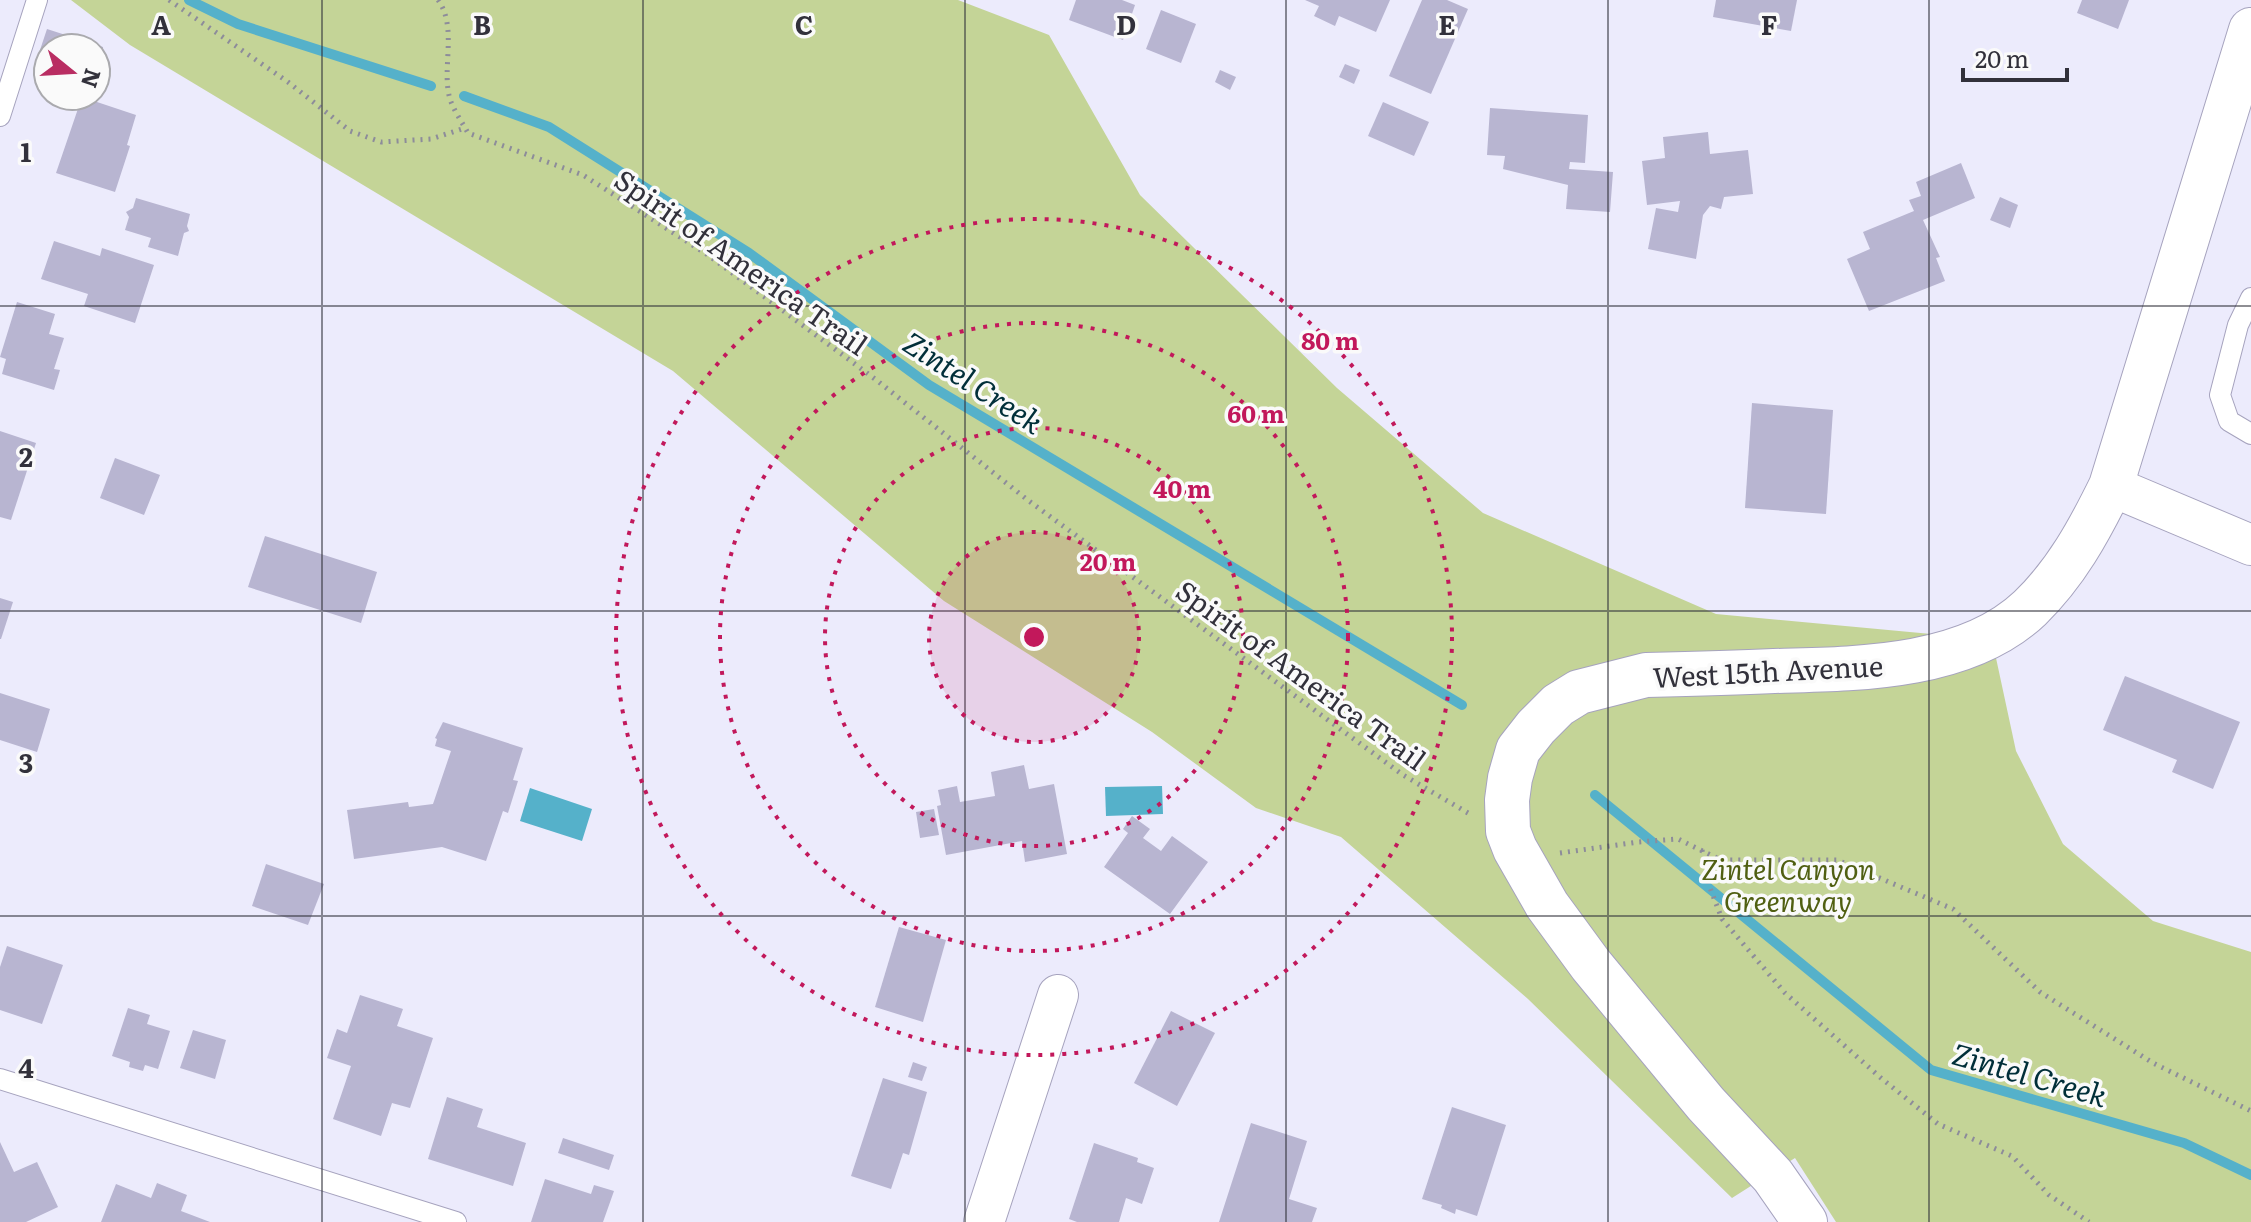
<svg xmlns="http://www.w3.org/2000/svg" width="2251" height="1222" viewBox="0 0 2251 1222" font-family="Literata,serif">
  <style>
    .green { fill: #c4d497 }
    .water { fill: #55b1ca }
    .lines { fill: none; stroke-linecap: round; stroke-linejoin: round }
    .stream { stroke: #55b1ca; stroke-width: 10 }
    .building { fill: #b8b5d1 }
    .lane-casing { stroke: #a6a3be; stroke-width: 22 }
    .street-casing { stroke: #a6a3be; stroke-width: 42 }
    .secondary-casing { stroke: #a6a3be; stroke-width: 46 }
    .path { stroke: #8d8c9a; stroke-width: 5; stroke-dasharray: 2 6; stroke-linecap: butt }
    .lane { stroke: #fff; stroke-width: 20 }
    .street { stroke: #fff; stroke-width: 40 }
    .secondary { stroke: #fff; stroke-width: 44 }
    .grid { fill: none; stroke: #32313b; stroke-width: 2; stroke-opacity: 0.55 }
    .ring { fill: none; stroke: #c2185b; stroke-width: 4; stroke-dasharray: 4 8 }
    .labels { text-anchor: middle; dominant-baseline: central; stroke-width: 7; stroke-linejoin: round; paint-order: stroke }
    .street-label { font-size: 28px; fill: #32313b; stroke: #fafafa }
    .park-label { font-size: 28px; font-style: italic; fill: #505f12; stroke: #fafafa }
    .water-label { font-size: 30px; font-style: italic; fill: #012f39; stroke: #fafafa }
    .grid-label { font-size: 26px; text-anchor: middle; font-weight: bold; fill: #32313b; stroke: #fafafa; stroke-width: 7; stroke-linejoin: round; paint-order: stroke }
    .centre { fill: #c2185b; stroke: #fafafa; stroke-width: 4 }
    .ring-label { font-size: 24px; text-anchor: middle; font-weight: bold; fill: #c2185b; stroke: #fafafa; stroke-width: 7; stroke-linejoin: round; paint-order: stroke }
  </style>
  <rect width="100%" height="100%" fill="#ecebfc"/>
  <!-- green -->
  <path class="green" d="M71,0H958L1049,35L1140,195L1337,388L1483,513L1716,614L1942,635L1996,658L2016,751L2063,844L2153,921L2251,952V1222H1836L1795,1158L1732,1198L1528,999L1341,837L1256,808L1152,732L944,601L673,371L130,45Z"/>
  <!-- water -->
  <g class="water">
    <path d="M1162,786L1163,814L1106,816L1105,787Z"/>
    <path d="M530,788L592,809L582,841L520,821Z"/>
  </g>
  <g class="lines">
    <!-- stream -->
    <g class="stream">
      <path d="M189,0L238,24L431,86"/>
      <path d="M464,96L549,127L749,253L929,385L1462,705"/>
      <path d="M1595,795L1931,1070L2184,1143L2251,1175"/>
    </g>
  </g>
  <!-- building -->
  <g class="building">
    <path d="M1076,0H1122L1135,5L1123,40L1069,20Z"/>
    <path d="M1305,0H1390L1376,32L1339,16L1335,26L1314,16L1319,6Z"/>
    <path d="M1422,0H1447L1468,9L1431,94L1389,76Z"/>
    <path d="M1716,0H1797L1791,31L1713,17Z"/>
    <path d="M2082,0H2129L2118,29L2077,13Z"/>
    <path d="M1161,10L1196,24L1181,63L1146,49Z"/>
    <path d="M47,29L103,47V48H100L97,58L96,48H48V69L35,65Z"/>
    <path d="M1345,64L1360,70L1354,84L1339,77Z"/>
    <path d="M1220,70L1236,77L1230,90L1215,82Z"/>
    <path d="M82,97L136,115L127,145L130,146L115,192L56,173Z"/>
    <path d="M1383,102L1429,122L1414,156L1368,136Z"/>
    <path d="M1490,108L1588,115L1585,163L1570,162L1569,169L1613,172L1610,212L1566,209L1568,185L1503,169L1505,156L1487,155Z"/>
    <path d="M1708,132L1710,154L1748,150L1753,194L1724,197L1721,209L1710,206L1703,215L1696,259L1648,249L1656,208L1678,212L1680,201L1647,205L1642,161L1665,158L1663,137Z"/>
    <path d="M1961,163L1975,198L1923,220L1940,257L1936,258L1945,281L1869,311L1847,259L1870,249L1863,232L1914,211L1909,200L1921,196L1916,182Z"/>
    <path d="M2000,197L2018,205L2010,228L1990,220Z"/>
    <path d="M136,198L190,214L187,226L189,231L184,233L178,256L148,247L151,238L125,230L129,217L126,212L133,208Z"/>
    <path d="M54,241L100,256L102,248L154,265L135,323L84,306L88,294L41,279Z"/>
    <path d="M17,302L55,314L49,334L64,338L54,369L60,370L54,390L2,374L6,359L0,357Z"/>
    <path d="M1752,403L1833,410L1826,514L1745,508Z"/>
    <path d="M0,431L36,443L11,520L0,517Z"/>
    <path d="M115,458L160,475L144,515L100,498Z"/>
    <path d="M265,536L377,572L361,623L248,587Z"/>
    <path d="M0,598L13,602L1,639H0Z"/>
    <path d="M2125,676L2240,722L2213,789L2172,772L2177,760L2103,730Z"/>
    <path d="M0,693L50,709L37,752L0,740Z"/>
    <path d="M443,722L523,748L513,780L518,781L508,813L503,811L486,861L442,847L354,859L347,810L408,802L409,807L433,804L451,751L435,746L437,739L435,738Z"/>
    <path d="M1024,765L1029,789L1054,784L1067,854L1025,862L1022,841L946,855L937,806L941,805L938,790L957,786L960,802L995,796L991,772Z"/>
    <path d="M934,809L939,835L920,838L916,812Z"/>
    <path d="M1132,816L1150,829L1143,838L1161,851L1172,836L1208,862L1170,914L1104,867L1128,833L1123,829Z"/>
    <path d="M266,864L324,884L308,925L252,906Z"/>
    <path d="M899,927L946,940L923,1022L875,1007Z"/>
    <path d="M7,946L63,965L42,1024L0,1010V967Z"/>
    <path d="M360,995L403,1009L397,1026L433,1038L410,1108L392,1103L381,1136L333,1119L351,1066L327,1058L337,1029L347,1033Z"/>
    <path d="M128,1008L150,1015L147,1024L170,1031L158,1069L145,1065L143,1071L129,1067L130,1062L112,1056Z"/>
    <path d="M1171,1011L1215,1033L1177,1106L1134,1083Z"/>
    <path d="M193,1030L226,1040L215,1079L180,1068Z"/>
    <path d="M913,1062L927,1067L922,1081L908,1077Z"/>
    <path d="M883,1078L927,1092L909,1155L903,1153L891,1189L851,1176Z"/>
    <path d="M447,1097L483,1109L477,1127L526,1143L513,1186L428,1159Z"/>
    <path d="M1452,1107L1506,1125L1477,1216L1456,1209L1455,1214L1441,1208L1442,1205L1422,1199Z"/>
    <path d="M1251,1123L1307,1141L1289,1199L1317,1208L1312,1222H1219Z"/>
    <path d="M563,1138L614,1155L609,1170L558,1153Z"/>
    <path d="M0,1142L14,1172L37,1162L58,1207L26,1222H0Z"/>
    <path d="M1094,1143L1138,1158L1137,1162L1154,1168L1142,1204L1126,1198L1119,1222H1077L1069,1219Z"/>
    <path d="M545,1179L591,1194L594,1185L614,1191L603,1222H531Z"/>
    <path d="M157,1183L187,1195L181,1211L210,1222H101L116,1184L151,1198Z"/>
  </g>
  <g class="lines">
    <!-- lane casing -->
    <g class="lane-casing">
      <g id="lane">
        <path d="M0,116L37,0"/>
        <path d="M2251,298L2238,325L2220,395L2229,421L2251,434"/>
        <path d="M0,1079L456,1222"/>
      </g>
    </g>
    <!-- street casing -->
    <g class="street-casing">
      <g id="street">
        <path d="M2111,486L2251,545"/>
        <path d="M984,1222L1058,995"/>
      </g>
    </g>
    <!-- secondary casing -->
    <g class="secondary-casing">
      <path id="secondary" d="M1805,1222L1773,1176L1706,1104L1591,965L1547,905L1515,849L1508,831L1507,800L1510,778L1518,750L1536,727L1558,705L1579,692L1646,675C1689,674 1731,673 1774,671C1856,669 1966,669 2030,608C2066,573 2089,531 2111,486L2251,30"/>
    </g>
    <!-- path -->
    <g class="path">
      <path d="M169,0L288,82L350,131L381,142L431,139L465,128"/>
      <path d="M438,0C458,27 441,70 450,99C454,111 462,122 468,133L583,175L708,255L875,379L1029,501L1403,775L1468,813"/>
      <path d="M1702,850L1710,888L1722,919L1785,993L1881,1078L1938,1124L2012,1156L2049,1195L2089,1222"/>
      <path d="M1560,853L1638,842L1678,839L1721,860H1837L1953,909L2040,992L2153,1063L2251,1111"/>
    </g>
    <!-- lane -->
    <use href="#lane" class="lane"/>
    <!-- street -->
    <use href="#street" class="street"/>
    <!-- secondary -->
    <use href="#secondary" class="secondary"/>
  </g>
  <!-- grid -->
  <path class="grid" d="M322,0V1222M643,0V1222M965,0V1222M1286,0V1222M1608,0V1222M1929,0V1222M0,306H2251M0,611H2251M0,916H2251"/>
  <!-- distance rings -->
  <circle cx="1034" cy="637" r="105" fill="#c2185b" fill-opacity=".12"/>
  <g class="ring">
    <circle cx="1034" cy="637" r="105"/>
    <circle cx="1034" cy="637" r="209"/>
    <circle cx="1034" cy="637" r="314"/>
    <circle cx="1034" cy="637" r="418"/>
  </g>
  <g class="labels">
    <!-- street labels -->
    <g class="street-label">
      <text transform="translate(742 261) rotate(35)">Spirit of America Trail</text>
      <text transform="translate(1768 670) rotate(-3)">West 15th Avenue</text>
      <text transform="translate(1302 674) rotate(36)">Spirit of America Trail</text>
    </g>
    <!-- park labels -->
    <g class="park-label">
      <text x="1788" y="868">Zintel Canyon<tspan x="1788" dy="32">Greenway</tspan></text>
    </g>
    <!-- water labels -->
    <g class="water-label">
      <text transform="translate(974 381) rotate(33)">Zintel Creek</text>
      <text transform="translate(2030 1073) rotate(16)">Zintel Creek</text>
    </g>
  </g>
  <g class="grid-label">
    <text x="161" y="35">A</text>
    <text x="482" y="35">B</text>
    <text x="804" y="35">C</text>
    <text x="1126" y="35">D</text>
    <text x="1447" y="35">E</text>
    <text x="1769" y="35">F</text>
    <text x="26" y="162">1</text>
    <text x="26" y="467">2</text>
    <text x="26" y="773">3</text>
    <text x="26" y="1078">4</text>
  </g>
  <circle cx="1034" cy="637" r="12" class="centre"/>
  <g class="ring-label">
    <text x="1330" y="350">80 m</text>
    <text x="1256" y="423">60 m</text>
    <text x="1182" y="498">40 m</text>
    <text x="1108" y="571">20 m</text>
  </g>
  <!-- north arrow -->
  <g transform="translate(72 72) rotate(108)"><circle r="38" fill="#fafafa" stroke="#aaaaae" stroke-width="2"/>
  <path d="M0-6L14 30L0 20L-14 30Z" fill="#b92d62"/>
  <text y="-12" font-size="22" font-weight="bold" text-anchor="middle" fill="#32313b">N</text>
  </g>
  <!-- scale -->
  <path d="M1963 68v12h104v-12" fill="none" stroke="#32313b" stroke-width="4"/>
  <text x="1975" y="68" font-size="24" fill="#32313b" stroke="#fafafa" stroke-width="6" paint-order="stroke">20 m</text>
</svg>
